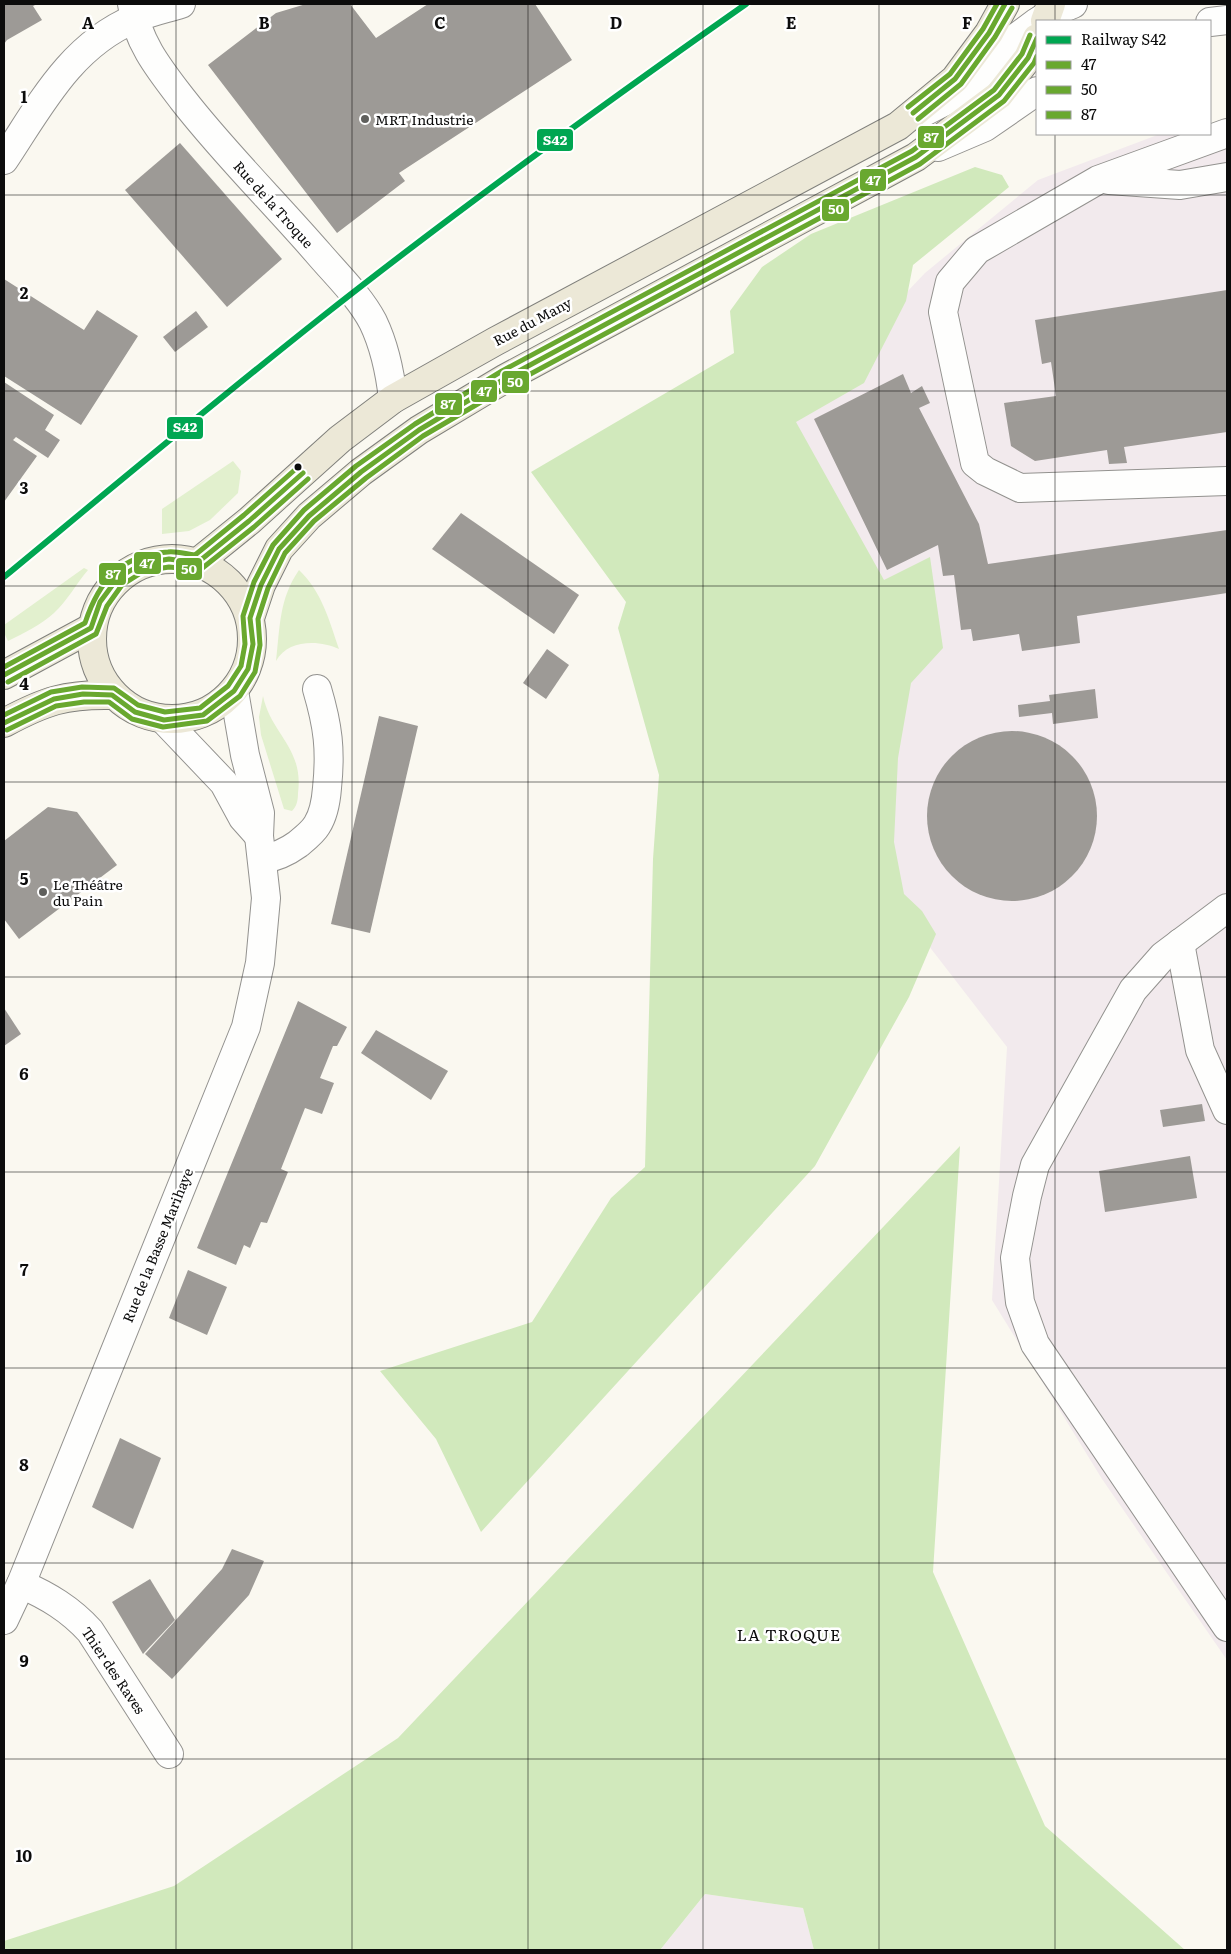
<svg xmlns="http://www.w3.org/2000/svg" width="1231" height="1954" viewBox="0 0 1231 1954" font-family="Literata,serif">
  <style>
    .industrial { fill: #f2eaed }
    .green { fill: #e2f0ce }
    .forest { fill: #d1e9bc }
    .building { fill: #9d9a96 }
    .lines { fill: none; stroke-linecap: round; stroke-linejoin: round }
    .minor-casing { stroke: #93928f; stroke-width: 30 }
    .major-casing { stroke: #80807c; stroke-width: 30 }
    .minor { stroke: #fefefd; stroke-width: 28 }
    .major { stroke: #ece8d7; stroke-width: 28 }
    .bus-1-casing { stroke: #fff; stroke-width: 9 }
    .bus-2-casing { stroke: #fff; stroke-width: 9 }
    .bus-3-casing { stroke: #fff; stroke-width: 9 }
    .bus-1 { stroke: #69a82f; stroke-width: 5 }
    .bus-2 { stroke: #69a82f; stroke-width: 5 }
    .bus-3 { stroke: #69a82f; stroke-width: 5 }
    .rail-1-casing { stroke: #fff; stroke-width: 10 }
    .rail-1 { stroke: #00a651; stroke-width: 6 }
    .grid { fill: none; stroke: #0c0c0c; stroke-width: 1; stroke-opacity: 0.55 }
    .poi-dot { fill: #5f5f5c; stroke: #fff; stroke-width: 2 }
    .bus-dot { fill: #0c0c0c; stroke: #fff; stroke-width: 2 }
    .labels { text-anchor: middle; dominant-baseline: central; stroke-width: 5; stroke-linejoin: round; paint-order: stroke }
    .poi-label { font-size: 14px; fill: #0c0c0c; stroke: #fff; text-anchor: start }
    .street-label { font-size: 14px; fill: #0c0c0c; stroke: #fff }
    .quarter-label { font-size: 16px; letter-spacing: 1px; fill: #0c0c0c; stroke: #fff }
    .grid-label { font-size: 16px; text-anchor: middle; font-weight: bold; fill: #0c0c0c; stroke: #fff; stroke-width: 5; stroke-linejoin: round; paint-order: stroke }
    .line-badge { stroke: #fff; stroke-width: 2 }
    .badge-label { font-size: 14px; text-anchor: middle; font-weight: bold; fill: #fff }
  </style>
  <rect width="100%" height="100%" fill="#faf8f0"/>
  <!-- industrial -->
  <g class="industrial">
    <path d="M1227,123V1660L1102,1479L992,1300L1007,1047L898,906L787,418L925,273L1038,180L1160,134H1210Z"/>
    <path d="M705,1894L803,1908L814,1950H660Z"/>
  </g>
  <!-- green -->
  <g class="green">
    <path d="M233,461L241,471L238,493L210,520L189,531L162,534V509Z"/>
    <path d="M84,568L88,570C76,584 68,600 54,613C41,625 24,633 8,641L4,633V625Z"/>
    <path d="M299,570C322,592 329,620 339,649C320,640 288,639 276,661C280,627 279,599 299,570Z"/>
    <path d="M263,696C271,734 304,748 298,793C298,800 297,806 292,811L284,809L261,735L259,717Z"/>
  </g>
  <!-- forest -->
  <g class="forest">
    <path d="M975,167L1002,175L1009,187L913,265L906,301L864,383L796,422L884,580L930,557L943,648L911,683L898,758L894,842L904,894L922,911L936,934L909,997L815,1166L481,1532L436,1439L380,1371L532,1322L611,1198L645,1167L653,859L659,775L618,628L626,602L531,472L734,353L730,311L762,267L811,234Z"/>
    <path d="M960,1146L933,1572L1045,1826L1185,1950H814L803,1908L705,1894L660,1950H4V1941L174,1886L398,1738Z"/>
  </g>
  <!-- building -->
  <g class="building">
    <path d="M4,4H37L33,6L42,20L7,40L4,44Z"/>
    <path d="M306,4H350L376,38L428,4H535L572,60L399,173L405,181L337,233L208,65L276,13Z"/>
    <path d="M180,143L282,259L227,307L125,190Z"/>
    <path d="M4,279L84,330L97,310L138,336L81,425L4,376Z"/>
    <path d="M1227,290V432L1124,447L1127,463L1109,464L1107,450L1035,461L1011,446L1004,403L1056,396L1051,362L1042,364L1035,320Z"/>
    <path d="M196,311L208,327L175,352L163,337Z"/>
    <path d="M903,374L911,393L922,386L930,403L919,408L979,524L988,564L1227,530V593L1077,616L1080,643L1022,651L1019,634L973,641L971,629L961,630L954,575L943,576L938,545L887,570L814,419Z"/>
    <path d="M4,382L54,415L45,430L60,440L48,458L16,437L13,440L37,456L4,502Z"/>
    <path d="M461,513L579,595L554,634L432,549Z"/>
    <path d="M547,649L569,665L546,699L523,683Z"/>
    <path d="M1095,689L1098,718L1053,724L1052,713L1019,717L1018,705L1050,701L1049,695Z"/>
    <path d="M379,716L418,726L370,933L331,924Z"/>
    <circle cx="1012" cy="816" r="85"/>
    <path d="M48,807L77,812L117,865L19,939L4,919V841Z"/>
    <path d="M298,1001L347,1027L337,1046H333L320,1078L334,1083L322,1114L305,1108L281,1169L288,1172L267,1223L261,1222L250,1248L244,1245L236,1265L197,1248Z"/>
    <path d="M4,1008L21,1034L4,1046Z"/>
    <path d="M376,1030L448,1071L431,1100L361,1053Z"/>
    <path d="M1202,1104L1205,1121L1163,1127L1160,1110Z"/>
    <path d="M1190,1156L1197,1198L1105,1212L1099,1171Z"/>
    <path d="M188,1270L227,1287L207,1335L169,1318Z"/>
    <path d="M120,1438L161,1458L133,1529L92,1507Z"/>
    <path d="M232,1549L264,1561L249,1595L172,1679L145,1654L222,1569Z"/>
    <path d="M150,1579L175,1620L143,1654L112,1602Z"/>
  </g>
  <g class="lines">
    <!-- minor casing -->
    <g class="minor-casing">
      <g id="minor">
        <path d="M132,4C137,42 160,70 183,100C225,154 274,202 319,254C337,275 360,297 373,322C385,347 390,372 393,399"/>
        <path d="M1039,21L1049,14L1073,4"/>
        <path d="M1210,22L1227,20"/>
        <path d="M924,112L965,91L1010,42L1037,22"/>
        <path d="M1227,133L1098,180L977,250L950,282L943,312L975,463L985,471L1020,488L1227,481"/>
        <path d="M938,147L985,127L1037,91"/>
        <path d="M4,160C40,106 70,46 134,19C149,12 165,9 181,4"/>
        <path d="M1109,180L1180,185L1227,177"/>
        <path d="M164,720L224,783L243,818L259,836"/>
        <path d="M263,859C276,857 287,852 298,844C304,839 313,832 317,825C324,814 326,801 327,788C331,750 328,726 317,689"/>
        <path d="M1227,908L1163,956L1133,990L1035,1165L1027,1196L1015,1258L1020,1302L1035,1344L1227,1627"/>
        <path d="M1180,943L1200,1050L1227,1110"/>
        <path d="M21,1584C48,1596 70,1609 90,1631L169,1754"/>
        <path d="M4,1620L21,1584L246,1027L260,963L266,898L259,836L260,813L245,755L234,691"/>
      </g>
    </g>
    <!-- major casing -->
    <g class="major-casing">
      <g id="major">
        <path d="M1045,21L1051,4"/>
        <circle cx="172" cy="639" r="80"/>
        <path d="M197,563L249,521L340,439L393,399L496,341L898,126L955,79L989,33L1005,4"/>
        <path d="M250,618L261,585L279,549L309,516L361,472L419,430L506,378L916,157L999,95L1028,58L1037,38"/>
        <path d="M4,675L91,628"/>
        <path d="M4,723C45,701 65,694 112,695"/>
      </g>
    </g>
    <!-- minor -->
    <use href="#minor" class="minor"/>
    <!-- major -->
    <use href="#major" class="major"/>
    <!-- bus-1 casing -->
    <g class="bus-1-casing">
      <g id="bus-1">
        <path d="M913,113L955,79L989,33L1005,4"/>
        <path d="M4,675L91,628L100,602L117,579L141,564L169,559L197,563L249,521L303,473"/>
        <path d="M4,723L54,699L83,694L112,695L135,712L164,720L203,715L234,691L248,669L253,644L250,618L261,585L279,549L309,516L361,472L419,430L506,378L916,157L999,95L1028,58L1037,38"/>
      </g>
    </g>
    <!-- bus-2 casing -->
    <g class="bus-2-casing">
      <g id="bus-2">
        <path d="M918,119L961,84L995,37L1012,8"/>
        <path d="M8,682L96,634L107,606L122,585L144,571L169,567L200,570L254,527L308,479"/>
        <path d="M7,730L56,706L84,702H109L132,719L163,727L207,721L240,696L255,672L260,645L258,619L268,588L285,553L314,521L366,478L423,436L510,385L920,164L1004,101L1034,63L1037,56"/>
      </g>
    </g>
    <!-- bus-3 casing -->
    <g class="bus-3-casing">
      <g id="bus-3">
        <path d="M908,107L950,74L983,29L997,4"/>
        <path d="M4,667L85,623C99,581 120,555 168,552C176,551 186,554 195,555L244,515L298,467"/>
        <path d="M4,715L51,692L82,687L114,688L138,705L165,712L200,708L228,686L241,666L245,644L243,616L254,582L273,545L304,510L356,466L415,424L502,371L912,151L994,90L1022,54L1030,35"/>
      </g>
    </g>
    <!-- bus-1 -->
    <use href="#bus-1" class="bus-1"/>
    <!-- bus-2 -->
    <use href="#bus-2" class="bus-2"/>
    <!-- bus-3 -->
    <use href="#bus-3" class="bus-3"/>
    <!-- rail-1 casing -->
    <g class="rail-1-casing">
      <path id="rail-1" d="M4,577C108,491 212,404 318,320C457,210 601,106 746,4"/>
    </g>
    <!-- rail-1 -->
    <use href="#rail-1" class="rail-1"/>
  </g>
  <!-- grid -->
  <path class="grid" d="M176,4V1950M352,4V1950M528,4V1950M703,4V1950M879,4V1950M1055,4V21M1055,134V1950M4,195H1227M4,391H1227M4,586H1227M4,782H1227M4,977H1227M4,1172H1227M4,1368H1227M4,1563H1227M4,1759H1227"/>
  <!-- markers -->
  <g class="poi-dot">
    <circle cx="365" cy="119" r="5"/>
    <circle cx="43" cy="892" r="5"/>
  </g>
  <circle class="bus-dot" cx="298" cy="467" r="4.5"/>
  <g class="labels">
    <!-- poi labels -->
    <g class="poi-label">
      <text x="375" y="119">MRT Industrie</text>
      <text x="53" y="884">Le Théâtre<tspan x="53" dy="16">du Pain</tspan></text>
    </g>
    <!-- street labels -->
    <g class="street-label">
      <text transform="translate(274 204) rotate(48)">Rue de la Troque</text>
      <text transform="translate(532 321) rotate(-28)">Rue du Many</text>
      <text transform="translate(157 1245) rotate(-68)">Rue de la Basse Marihaye</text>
      <text transform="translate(114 1670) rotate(56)">Thier des Raves</text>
    </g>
    <!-- quarter labels -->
    <g class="quarter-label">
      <text x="789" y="1634">LA TROQUE</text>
    </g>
  </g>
  <g class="grid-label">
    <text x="88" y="29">A</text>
    <text x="264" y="29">B</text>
    <text x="440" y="29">C</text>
    <text x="616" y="29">D</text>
    <text x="791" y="29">E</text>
    <text x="967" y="29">F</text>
    <text x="24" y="103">1</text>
    <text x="24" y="299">2</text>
    <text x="24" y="494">3</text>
    <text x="24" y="690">4</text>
    <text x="24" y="885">5</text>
    <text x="24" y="1080">6</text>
    <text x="24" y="1276">7</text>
    <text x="24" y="1471">8</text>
    <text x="24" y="1667">9</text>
    <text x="24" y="1862">10</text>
  </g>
  <g class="line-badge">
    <rect x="917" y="125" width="28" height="24" rx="5" fill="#69a82f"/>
    <rect x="536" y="128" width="38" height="24" rx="5" fill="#00a651"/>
    <rect x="859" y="168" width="28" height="24" rx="5" fill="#69a82f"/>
    <rect x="821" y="198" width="29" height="24" rx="5" fill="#69a82f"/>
    <rect x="501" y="370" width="29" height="24" rx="5" fill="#69a82f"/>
    <rect x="470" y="379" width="28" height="24" rx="5" fill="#69a82f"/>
    <rect x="434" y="392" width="29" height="24" rx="5" fill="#69a82f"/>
    <rect x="166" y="416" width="38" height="24" rx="5" fill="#00a651"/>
    <rect x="133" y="551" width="29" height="24" rx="5" fill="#69a82f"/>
    <rect x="175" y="557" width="28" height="24" rx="5" fill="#69a82f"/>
    <rect x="98" y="562" width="29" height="24" rx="5" fill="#69a82f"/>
  </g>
  <g class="badge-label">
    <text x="931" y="142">87</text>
    <text x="555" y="145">S42</text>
    <text x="873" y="185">47</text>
    <text x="836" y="214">50</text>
    <text x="515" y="387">50</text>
    <text x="484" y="396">47</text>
    <text x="448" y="409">87</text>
    <text x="185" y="432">S42</text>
    <text x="147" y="568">47</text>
    <text x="189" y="574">50</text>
    <text x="113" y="579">87</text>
  </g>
  <!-- border -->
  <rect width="1231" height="1954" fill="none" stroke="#0c0c0c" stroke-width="10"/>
  <!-- legend -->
  <rect x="1036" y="20" width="175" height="115" fill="#ffffff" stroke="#9e9e9e"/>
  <rect x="1046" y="36" width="25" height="8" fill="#00a651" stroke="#9e9e9e"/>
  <text x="1081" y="45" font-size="15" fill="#0c0c0c">Railway S42</text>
  <rect x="1046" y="61" width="25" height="8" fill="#69a82f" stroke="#9e9e9e"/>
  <text x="1081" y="70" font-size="15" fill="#0c0c0c">47</text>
  <rect x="1046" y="86" width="25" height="8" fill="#69a82f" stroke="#9e9e9e"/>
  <text x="1081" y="95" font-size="15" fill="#0c0c0c">50</text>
  <rect x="1046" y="111" width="25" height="8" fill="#69a82f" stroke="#9e9e9e"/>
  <text x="1081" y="120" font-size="15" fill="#0c0c0c">87</text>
</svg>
